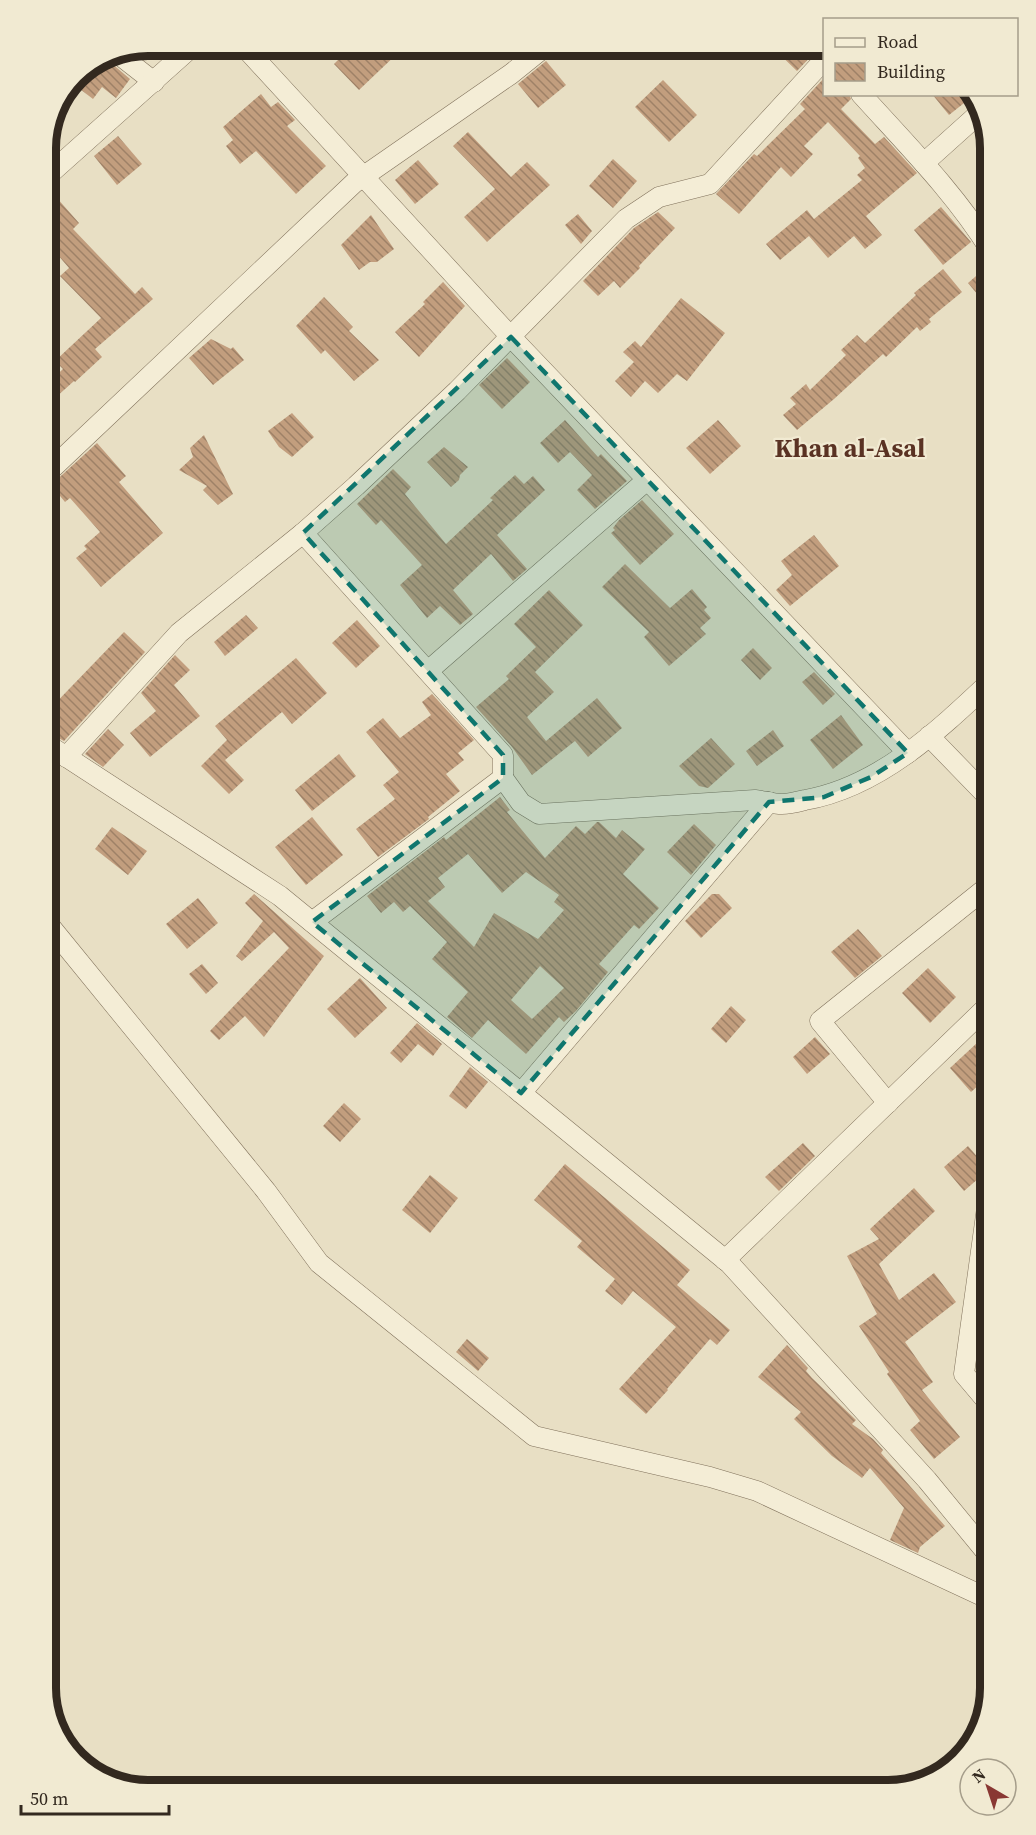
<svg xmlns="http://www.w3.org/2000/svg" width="1036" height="1835" viewBox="0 0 1036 1835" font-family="'Source Serif 4',serif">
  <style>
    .building { fill: url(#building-back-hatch); fill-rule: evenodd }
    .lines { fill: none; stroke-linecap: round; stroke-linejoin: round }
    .minor-casing { stroke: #81725c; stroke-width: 21 }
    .minor { stroke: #f4edd6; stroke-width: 20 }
    .marked { fill: #0f766e; fill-opacity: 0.2; stroke: #0f766e; stroke-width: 4.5; stroke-dasharray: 12 8; stroke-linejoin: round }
    .labels { text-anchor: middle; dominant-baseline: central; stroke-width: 4.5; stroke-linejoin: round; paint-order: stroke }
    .district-label { font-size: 26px; font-weight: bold; fill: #5a3223; stroke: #f1ead2 }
    .rim { fill: none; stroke: #33291f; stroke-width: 8 }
  </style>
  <defs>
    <pattern id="building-back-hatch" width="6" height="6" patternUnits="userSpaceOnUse" patternTransform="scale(1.5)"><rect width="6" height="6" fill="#c29e7e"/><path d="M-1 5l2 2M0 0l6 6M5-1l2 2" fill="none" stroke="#9e8167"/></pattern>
  </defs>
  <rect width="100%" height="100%" fill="#e8dfc4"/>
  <!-- building -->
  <g class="building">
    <path d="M771,46H825V48L816,51L797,71Z"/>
    <path d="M348,50H401L359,90L334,64Z"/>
    <path d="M105,55L110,62L130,79L116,98L102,87L93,99L72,83L75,75Z"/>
    <path d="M546,61L566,85L538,108L518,84Z"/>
    <path d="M825,77V94H849L851,99L841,109L875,144L884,137L917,173L866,216L882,235L865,249L854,236L828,258L809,236L780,260L766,244L807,210L814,219L862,180L857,175L865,168L858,158L860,156L828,122L804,146L813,154L791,177L781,167L739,214L716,194L754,154L757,156L805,109L800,104Z"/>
    <path d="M663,80L697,115L669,142L635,107Z"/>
    <path d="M261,94L271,107L278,102L295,120L287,126L326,166L296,194L256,151L240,164L226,146L233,140L223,127Z"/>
    <path d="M932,94H972L973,96L949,115Z"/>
    <path d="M468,132L511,177L527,162L550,185L487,242L464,217L495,189L453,146Z"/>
    <path d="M118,136L142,164L117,185L94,156Z"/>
    <path d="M613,159L637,181L613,208L589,186Z"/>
    <path d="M418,160L439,184L415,204L395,180Z"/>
    <path d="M49,189L79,223L73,229L135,294L142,287L153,299L95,349L102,357L75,382L74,381L45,407V386L63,369L55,361L101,318L60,276L69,268L45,240V190Z"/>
    <path d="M941,207L971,242L943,265L914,230Z"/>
    <path d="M658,212L675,228L639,266L640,268L620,288L614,281L598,296L583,281L634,228Z"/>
    <path d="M578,214L592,231L581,244L565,225Z"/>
    <path d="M371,215L394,249L377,262H370L359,270L341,245Z"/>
    <path d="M943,269L962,292L929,319L931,322L920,331L917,327L886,357L883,354L834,399L797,430L783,415L796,404L790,398L806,384L810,390L846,355L841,350L857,335L865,343L916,295L914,293Z"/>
    <path d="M983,270L991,280V284L978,295L968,283Z"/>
    <path d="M443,282L465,306L419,357L395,332L425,304L423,302Z"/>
    <path d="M324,297L353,327L349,331L379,360L354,381L325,350L321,354L296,326Z"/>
    <path d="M681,298L725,333L687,381L677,374L658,393L645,381L631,397L615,381L634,362L623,352L635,341L641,347Z"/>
    <path d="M211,339L231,349L233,347L244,360L213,385L189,358Z"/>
    <path d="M507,358L530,382L502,409L479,385Z"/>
    <path d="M292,413L314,437L292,457L279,447L268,431Z"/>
    <path d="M565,420L598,457L601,454L627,481L595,509L577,490L592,475L570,452L558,463L540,443Z"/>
    <path d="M718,420L741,446L710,474L686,448Z"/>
    <path d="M204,435L233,494L218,505L203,490L207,486L179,470L193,457L190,448Z"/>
    <path d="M97,443L126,476L119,482L163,533L101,587L76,558L87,549L84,546L100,532L70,498L65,502L51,485Z"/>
    <path d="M444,447L468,467L460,475L459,480L451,487L427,462Z"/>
    <path d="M393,469L411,487L405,494L446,544L493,500L490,498L515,475L524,484L533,476L545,490L497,535L527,569L513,581L491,554L453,590L473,614L460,625L440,606L427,618L400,585L422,565L381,520L376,525L357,504Z"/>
    <path d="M642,500L674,534L640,565L611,533L615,530L613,528L619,520Z"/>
    <path d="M814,535L839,566L790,606L776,590L792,575L781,561Z"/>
    <path d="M625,564L670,608L692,589L707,607L704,610L711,618L700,628L706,634L669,666L644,637L649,632L602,587Z"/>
    <path d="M549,590L583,625L535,672L554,692L527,717L546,741L597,698L622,728L588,757L575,741L532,775L512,747L476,707L509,679L506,676L536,647L514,624Z"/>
    <path d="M246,615L258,628L225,656L214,642Z"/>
    <path d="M357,620L380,646L356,668L332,643Z"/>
    <path d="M124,632L145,652L64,741L45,731V714Z"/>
    <path d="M753,648L772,668L760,680L741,660Z"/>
    <path d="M175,655L190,670L174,685L200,716L150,757L130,733L156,711L141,693Z"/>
    <path d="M296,658L327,693L292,724L282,712L225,760L244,780L229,794L201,766L227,740L215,726Z"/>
    <path d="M814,672L835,694L823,705L802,682Z"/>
    <path d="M432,694L474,740L458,753L464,760L446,774L460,791L428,817L429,819L378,857L356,829L395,799L383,785L399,772L366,732L383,718L400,738L431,715L422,702Z"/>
    <path d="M841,715L863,745L833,769L810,740Z"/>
    <path d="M108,729L124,745L103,767L85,754Z"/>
    <path d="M773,730L784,746L757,766L746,751Z"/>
    <path d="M711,738L735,764L708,788L699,786L679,766Z"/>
    <path d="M339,754L356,776L312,811L295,790Z"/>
    <path d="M500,797L510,810L507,812L545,858L576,826L585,834L597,822H599L616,838L622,830L645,849L623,874L659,908L639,929L634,925L599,964L608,972L576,1011L564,1022L559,1017L526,1054L488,1020L472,1038L447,1017L468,992L432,959L447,942L410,906L403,912L394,902L381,913L367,896L444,837L446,840ZM468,854L502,893L526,872L559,895L554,902L564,910L538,939L494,913L474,947L428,901L445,887L438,878ZM540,966L564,988L532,1019L511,1000Z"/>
    <path d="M312,817L343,855L306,885L275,847Z"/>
    <path d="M694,824L716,845L691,875L667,852Z"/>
    <path d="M112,827L147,851L128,875L95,849Z"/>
    <path d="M254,894L324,956L264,1037L245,1016L219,1040L210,1031L289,948L274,932L242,961L236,956L263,921L245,903Z"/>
    <path d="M712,894H719L732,908L701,938L685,921Z"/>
    <path d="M198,898L218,923L187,949L166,924Z"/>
    <path d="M858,929L882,956L855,978L831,952Z"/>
    <path d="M202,964L218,983L206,994L189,974Z"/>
    <path d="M928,968L956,997L930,1023L902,993Z"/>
    <path d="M360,978L387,1008L355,1038L327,1009Z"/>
    <path d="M731,1006L746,1020L726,1043L711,1029Z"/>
    <path d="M417,1023L442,1044L433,1056L418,1044L401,1063L390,1053Z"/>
    <path d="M991,1030V1074L971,1092L950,1068Z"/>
    <path d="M815,1037L830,1054L807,1074L793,1057Z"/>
    <path d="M470,1067L488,1082L466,1109L449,1096Z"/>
    <path d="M344,1103L361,1119L340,1142L323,1126Z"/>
    <path d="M803,1143L815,1156L779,1191L765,1177Z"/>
    <path d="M968,1146L987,1168L981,1172L979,1178L964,1191L944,1167Z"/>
    <path d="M565,1164L690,1270L677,1285L730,1330L717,1345L710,1339L667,1389L668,1390L646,1414L619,1389L676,1327L633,1291L622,1305L605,1291L615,1279L577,1247L582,1241L534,1200Z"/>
    <path d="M430,1175L458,1198L430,1233L402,1210Z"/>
    <path d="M914,1188L935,1211L879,1264L899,1300L934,1273L956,1302L905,1342L933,1382L922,1390L960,1437L934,1459L910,1430L920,1421L887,1374L889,1372L859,1326L877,1314L847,1256L879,1239L870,1229Z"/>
    <path d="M467,1339L489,1358L478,1371L456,1352Z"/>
    <path d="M787,1345L808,1368L806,1371L812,1378L856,1420L852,1424L873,1439L883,1450L881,1453L945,1526L920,1547L918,1553L890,1540L904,1508L870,1468L862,1478L832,1456L794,1419L801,1412L758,1377Z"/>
  </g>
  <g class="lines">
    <!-- minor casing -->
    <g class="minor-casing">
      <g id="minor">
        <path d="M248,51L511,337L908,753"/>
        <path d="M117,53L154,82"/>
        <path d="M861,94C907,145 955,193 991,251"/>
        <path d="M924,163L983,110"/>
        <path d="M45,178L186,52"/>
        <path d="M45,475L354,183L511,74L542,49"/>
        <path d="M303,533L503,755V778L312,922"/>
        <path d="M428,671L647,480"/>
        <path d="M929,736L991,800"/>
        <path d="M45,743L280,896L729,1263L927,1480L991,1558"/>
        <path d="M66,757L179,633L303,533L356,486L457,391L626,219L659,197L710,184L824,60"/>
        <path d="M503,778L521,803L539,814L755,800C764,801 773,804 782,804C789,804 797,802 805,800C879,787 938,731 991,681"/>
        <path d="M45,920L266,1191L319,1263L534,1436L710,1477L757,1491L991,1600"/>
        <path d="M521,1093L769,802"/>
        <path d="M888,1103L820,1021L991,884"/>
        <path d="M725,1260L991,1003"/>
        <path d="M991,1406L964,1374L991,1179"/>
        <path d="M990,1599L991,1577"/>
      </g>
    </g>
    <!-- minor -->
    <use href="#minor" class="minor"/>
  </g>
  <!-- marked area -->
  <path class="marked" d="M511,337L908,753L871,777L824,797L769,802L521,1093L312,922L503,778V755L303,533Z"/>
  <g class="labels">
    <!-- district labels -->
    <g class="district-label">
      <text x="850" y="448">Khan al-Asal</text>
    </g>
  </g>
  <!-- crop -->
  <path d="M0 0H1036V1835H0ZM148 56H888A92 92 0 0 1 980 148V1688A92 92 0 0 1 888 1780H148A92 92 0 0 1 56 1688V148A92 92 0 0 1 148 56Z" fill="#f1ead2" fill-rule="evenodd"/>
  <path class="rim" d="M148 56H888A92 92 0 0 1 980 148V1688A92 92 0 0 1 888 1780H148A92 92 0 0 1 56 1688V148A92 92 0 0 1 148 56Z"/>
  <!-- legend -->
  <rect x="823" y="18" width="195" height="78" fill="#f1ead2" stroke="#a59d8a" stroke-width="1.5"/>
  <rect x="835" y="38" width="30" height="9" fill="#f4edd6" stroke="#a59d8a" stroke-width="1.5"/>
  <text x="877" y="48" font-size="18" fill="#33291f">Road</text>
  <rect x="835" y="63" width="30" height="18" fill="url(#building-back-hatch)" stroke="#a59d8a" stroke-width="1.5"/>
  <text x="877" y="78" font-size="18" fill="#33291f">Building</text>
  <!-- north arrow -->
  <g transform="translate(988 1787) rotate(321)"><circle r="28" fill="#f1ead2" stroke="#a59d8a" stroke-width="1.5"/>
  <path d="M0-4.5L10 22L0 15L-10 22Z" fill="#893833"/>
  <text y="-9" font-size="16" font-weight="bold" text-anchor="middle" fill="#33291f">N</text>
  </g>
  <!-- scale -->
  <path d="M21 1805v9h148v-9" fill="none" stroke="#33291f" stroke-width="3"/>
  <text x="30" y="1805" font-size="18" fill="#33291f" stroke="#f1ead2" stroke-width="4.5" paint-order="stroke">50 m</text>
</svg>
